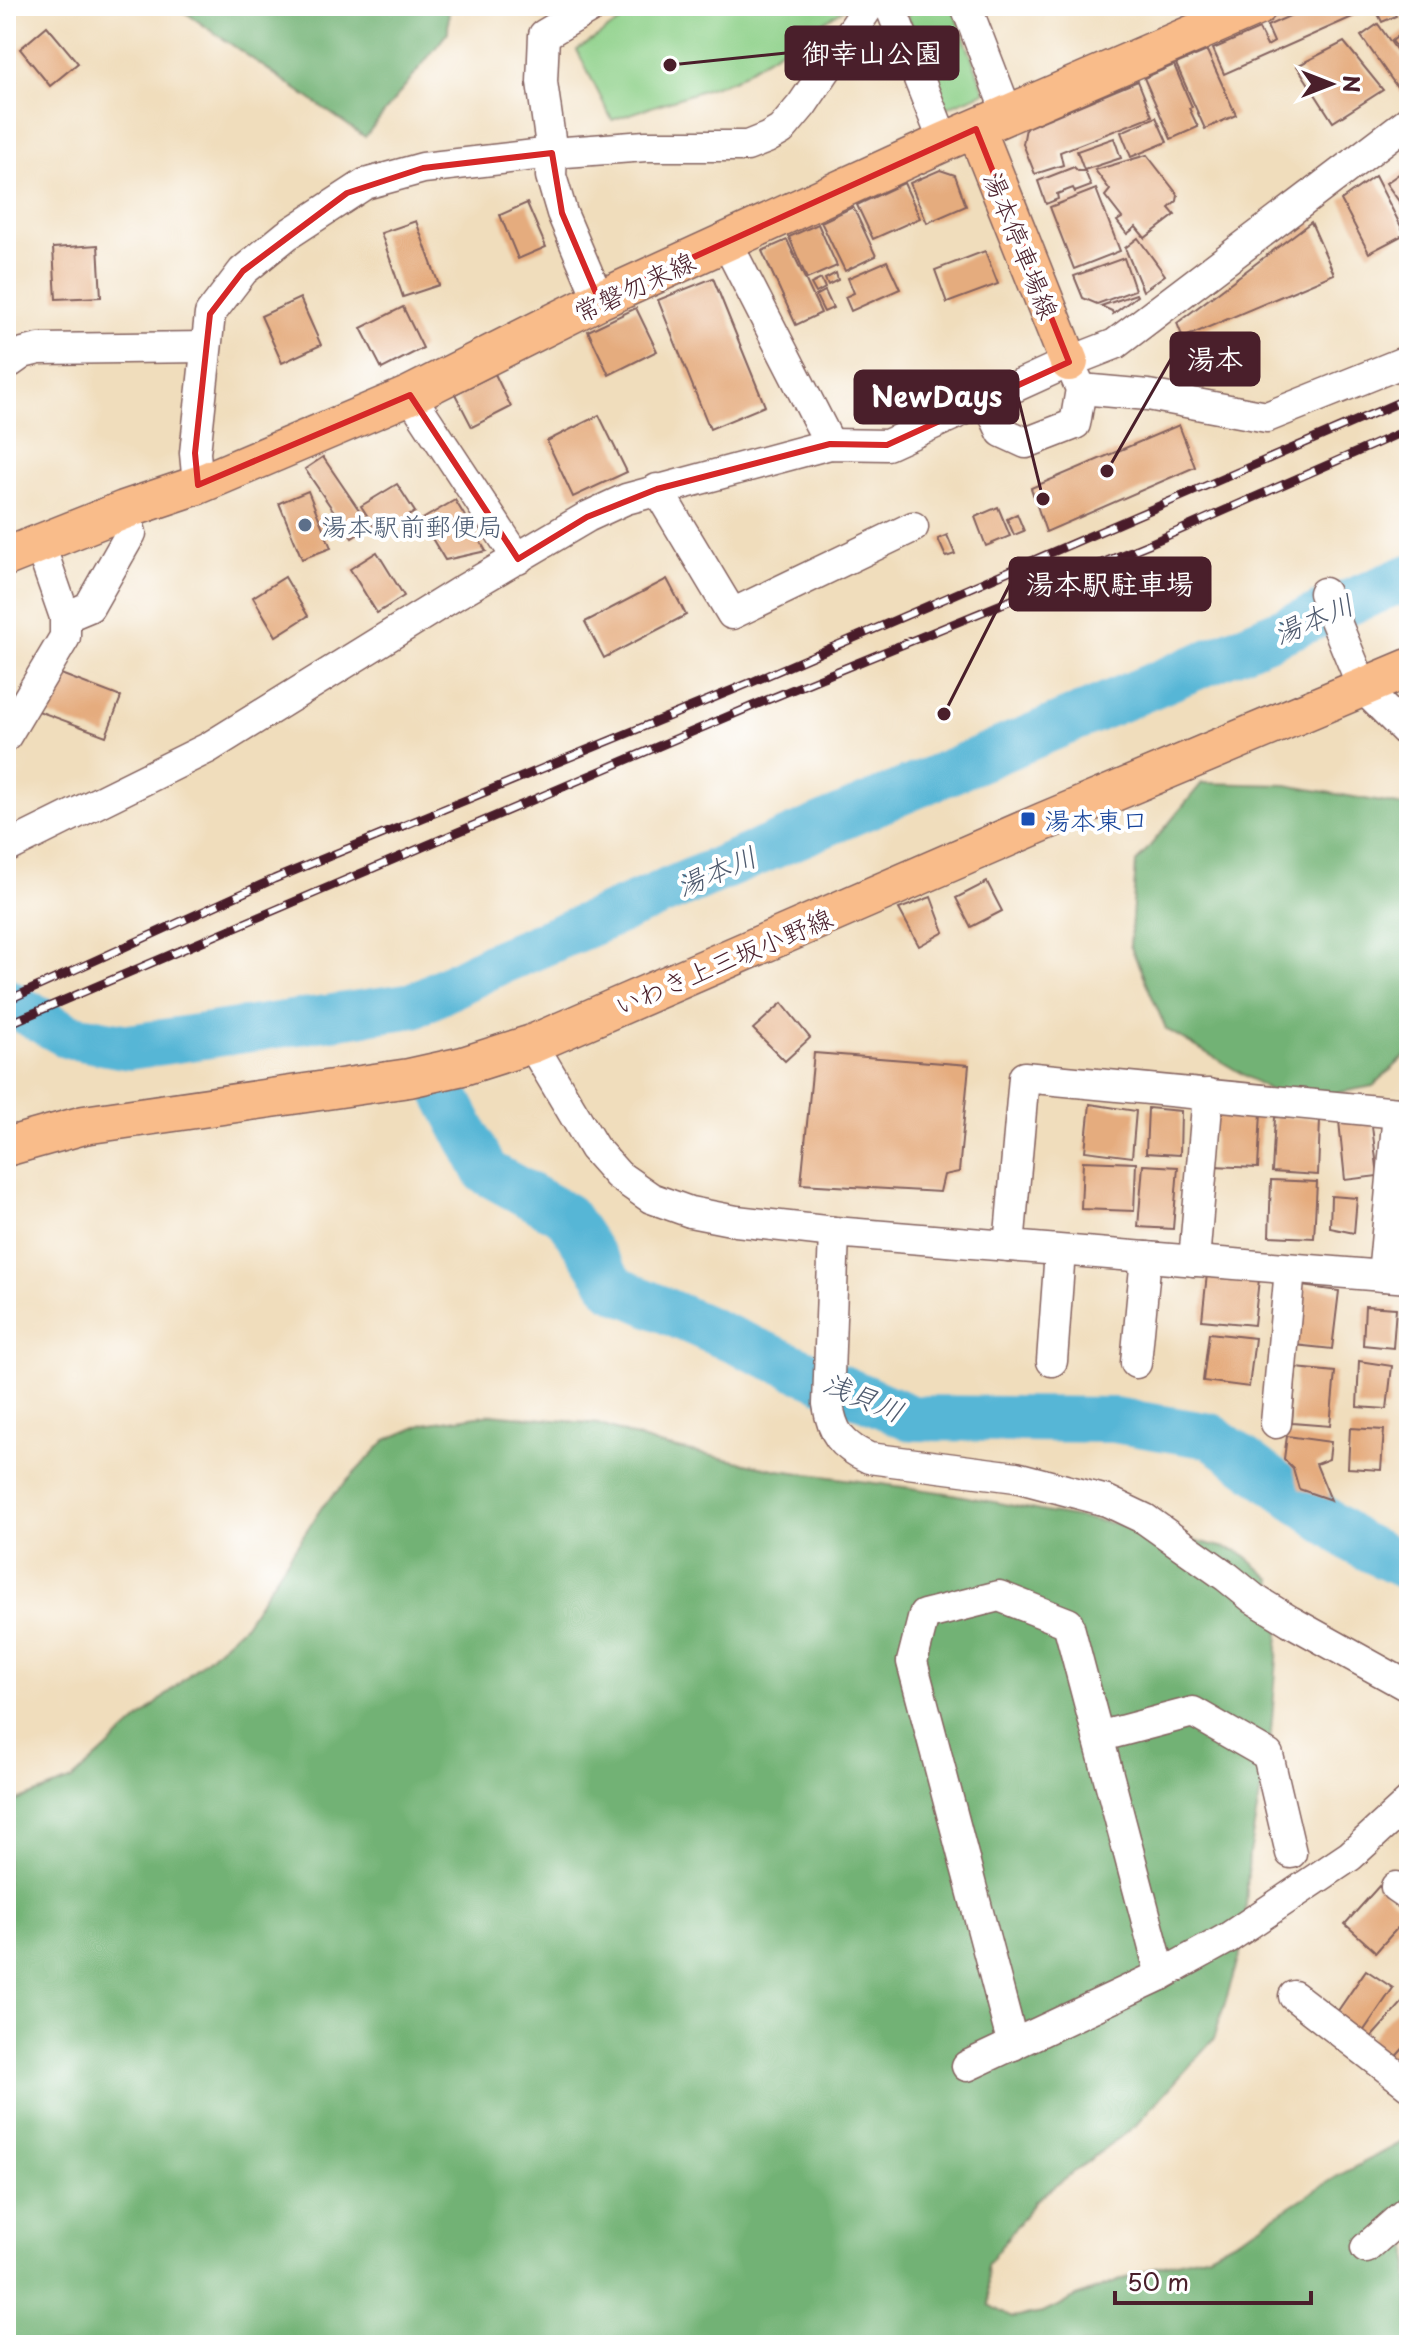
<svg xmlns="http://www.w3.org/2000/svg" width="1415" height="2351" viewBox="0 0 1415 2351" font-family="'Playpen Sans','Klee One',sans-serif">
  <style>
    .green { fill: #8dd088; stroke: #6c785a; stroke-width: 2 }
    .forest { fill: #72b274; stroke: #5e6850; stroke-width: 2 }
    .lines { fill: none; stroke-linecap: round; stroke-linejoin: round }
    .river { stroke: #57b6d6; stroke-width: 46 }
    .building { fill: #e5ac7e }
    .minor-casing { stroke: #84625e; stroke-width: 33 }
    .major-casing { stroke: #84625e; stroke-width: 41 }
    .minor { stroke: #fff; stroke-width: 30 }
    .major { stroke: #f9bc8a; stroke-width: 38 }
    .rail-casing { stroke: #4a1f2b; stroke-width: 9 }
    .rail { stroke: #fff; stroke-width: 6; stroke-dasharray: 18; stroke-linecap: butt }
    .marked { fill: none; stroke: #d62828; stroke-width: 6; stroke-linejoin: round }
    .service-dot { fill: #5c6f8a; stroke: #fff; stroke-width: 3 }
    .transit-dot { fill: #1a4fb4; stroke: #fff; stroke-width: 3 }
    .labels { text-anchor: middle; dominant-baseline: central; stroke-width: 8; stroke-linejoin: round; paint-order: stroke }
    .street-label { font-size: 26px; fill: #4a1f2b; stroke: #fff }
    .service-label { font-size: 26px; fill: #4e5e75; stroke: #fff; text-anchor: start }
    .transit-label { font-size: 26px; fill: #164399; stroke: #fff; text-anchor: start }
    .water-label { font-size: 28px; font-style: italic; fill: #4f5b6f; stroke: #fff }
    .leader { fill: none; stroke: #4a1f2b; stroke-width: 3 }
    .callout-dot { fill: #4a1f2b; stroke: #fff; stroke-width: 3 }
    .callout { fill: #4a1f2b; stroke: #4a1f2b; stroke-width: 3 }
    .callout-label { font-size: 28px; text-anchor: middle; font-weight: bold; fill: #fff }
  </style>
  <rect width="100%" height="100%" fill="#fff"/>
  <filter id="ink" filterUnits="userSpaceOnUse"><feTurbulence type="fractalNoise" baseFrequency=".0125" numOctaves="2"/><feDisplacementMap in="SourceGraphic" scale="16" xChannelSelector="R" yChannelSelector="G"/><feConvolveMatrix kernelMatrix="1 2 1 2 8 2 1 2 1" color-interpolation-filters="sRGB"/></filter>
  <filter id="wash" filterUnits="userSpaceOnUse"><feTurbulence type="fractalNoise" baseFrequency=".006" numOctaves="4" result="noise"/><feDisplacementMap in="SourceGraphic" scale="32" xChannelSelector="R" yChannelSelector="G"/><feGaussianBlur stdDeviation="1.8" result="paint"/><feColorMatrix in="noise" values="0 0 0 0 0 0 0 0 0 0 0 0 0 0 0 0 0 1.4 0 .05"/><feComposite in="paint" operator="in"/></filter>
  <g filter="url(#wash)">
    <rect width="100%" height="100%" fill="#f0ddbc"/>
    <!-- green -->
    <g class="green">
      <path d="M644,6H849L733,80L612,120L577,50Z"/>
      <path d="M904,6H952L985,92L943,109Z"/>
    </g>
    <!-- forest -->
    <g class="forest">
      <path d="M176,6H449L448,32L365,137Z"/>
      <path d="M1202,783L1286,785L1404,806L1409,809V1053L1373,1086L1290,1102L1166,1029L1130,945L1136,863Z"/>
      <path d="M491,1414L598,1424L659,1445L779,1470L947,1493L1050,1513L1142,1528L1238,1551L1272,1579L1280,1623L1270,1743L1249,1853L1244,1940L1214,2039L1135,2126L1035,2201L987,2265L989,2305L1012,2318L1043,2313L1081,2295L1156,2267L1209,2254L1255,2229L1336,2177L1409,2138V2345H6V1805L72,1780L245,1624L322,1507L386,1440L424,1424Z"/>
    </g>
    <g class="lines">
      <!-- river -->
      <g class="river">
        <path d="M6,1001L69,1036L129,1047L414,1005L495,964L1409,577"/>
        <path d="M443,1089L486,1172L566,1216L614,1288L911,1418L1114,1420L1211,1436L1357,1543L1409,1568"/>
      </g>
    </g>
    <g id="blocks">
      <!-- building -->
      <g class="building">
        <path d="M1312,6H1377L1224,74L1213,49L1259,29L1267,46L1274,42L1267,26Z"/>
        <path d="M1406,6H1409V26L1398,11Z"/>
        <path d="M1392,7L1396,16L1382,22L1378,14Z"/>
        <path d="M1378,24L1409,68V94L1404,97L1361,36Z"/>
        <path d="M47,26L78,63L50,86L20,49Z"/>
        <path d="M1409,28V62L1392,41Z"/>
        <path d="M1344,42L1383,90L1333,122L1297,66Z"/>
        <path d="M1207,51L1236,115L1205,129L1176,64Z"/>
        <path d="M6,65L15,82L6,87Z"/>
        <path d="M1174,65L1192,107L1189,108L1198,127L1171,139L1144,78Z"/>
        <path d="M1138,81L1152,116L1060,152L1063,165L1035,174L1023,144L1026,128Z"/>
        <path d="M1156,117L1167,142L1131,157L1121,132Z"/>
        <path d="M1114,138L1121,158L1084,170L1077,151Z"/>
        <path d="M1147,155L1178,195L1177,201L1169,208L1175,215L1145,238L1136,227L1127,234L1117,221L1122,218L1105,196L1110,190L1095,170Z"/>
        <path d="M1074,167L1078,171H1085L1091,186L1075,192L1073,188L1057,194L1058,199L1046,204L1038,181Z"/>
        <path d="M1409,167V225L1401,214L1405,210L1386,183Z"/>
        <path d="M940,170L955,175L966,206L927,223L910,183Z"/>
        <path d="M1375,176L1405,234L1369,253L1341,200Z"/>
        <path d="M904,183L920,218L873,239L857,205Z"/>
        <path d="M1096,189L1120,251L1074,269L1050,207Z"/>
        <path d="M527,203L546,247L518,259L500,215Z"/>
        <path d="M853,207L876,256L845,271L821,222Z"/>
        <path d="M416,221L439,285L403,297L381,233Z"/>
        <path d="M1311,222L1334,274L1183,338L1177,323Z"/>
        <path d="M818,224L837,266L807,279L789,237Z"/>
        <path d="M1138,238L1165,275L1143,291L1125,248Z"/>
        <path d="M787,240L821,313L796,325L762,251Z"/>
        <path d="M98,245L101,297L56,299L53,248Z"/>
        <path d="M985,251L998,284L947,303L935,270Z"/>
        <path d="M1124,258L1135,290L1097,304L1083,298L1074,276Z"/>
        <path d="M887,261L900,289L851,311L845,297L854,293L848,278Z"/>
        <path d="M836,273L838,280L828,285L825,279Z"/>
        <path d="M713,278L765,406L710,429L658,300Z"/>
        <path d="M821,279L825,288L816,293L811,284Z"/>
        <path d="M825,291L833,308L824,312L816,296Z"/>
        <path d="M1136,294L1137,296L1113,314L1112,311L1101,306Z"/>
        <path d="M300,298L321,345L282,363L261,316Z"/>
        <path d="M403,307L423,348L382,369L361,328Z"/>
        <path d="M636,308L657,351L609,375L588,331Z"/>
        <path d="M495,374L511,407L472,427L455,394Z"/>
        <path d="M599,415L627,472L573,497L547,441Z"/>
        <path d="M1179,425L1195,467L1046,532L1031,488Z"/>
        <path d="M323,457L370,526L352,538L305,469Z"/>
        <path d="M397,484L415,512L379,534L361,506Z"/>
        <path d="M308,491L331,548L302,559L279,503Z"/>
        <path d="M455,500L486,551L445,560L421,520Z"/>
        <path d="M998,507L1010,536L986,546L975,517Z"/>
        <path d="M1017,514L1024,531L1014,535L1007,519Z"/>
        <path d="M947,535L955,554L946,557L938,539Z"/>
        <path d="M377,552L404,596L377,613L350,569Z"/>
        <path d="M285,577L308,616L276,636L253,597Z"/>
        <path d="M667,579L686,615L604,658L585,622Z"/>
        <path d="M53,671L121,697L106,736L38,711Z"/>
        <path d="M987,882L1002,911L971,927L956,898Z"/>
        <path d="M931,897L944,932L919,946L899,909Z"/>
        <path d="M782,1003L810,1038L785,1061L753,1029Z"/>
        <path d="M814,1053L969,1065L959,1172L944,1175L940,1192L801,1184Z"/>
        <path d="M1090,1104L1136,1111L1132,1157L1085,1151Z"/>
        <path d="M1148,1108L1181,1111L1180,1155L1146,1153Z"/>
        <path d="M1215,1110L1261,1112L1258,1168L1213,1166Z"/>
        <path d="M1275,1117L1320,1119L1318,1175L1272,1172Z"/>
        <path d="M1371,1118L1378,1176L1345,1180L1339,1121Z"/>
        <path d="M1083,1161L1136,1163L1134,1211L1081,1209Z"/>
        <path d="M1143,1165L1178,1167L1173,1229L1138,1227Z"/>
        <path d="M1271,1180L1317,1182L1314,1238L1269,1236Z"/>
        <path d="M1331,1196L1357,1198L1354,1233L1330,1228Z"/>
        <path d="M1207,1274L1259,1279L1254,1325L1202,1320Z"/>
        <path d="M1302,1286L1339,1291L1332,1349L1295,1345Z"/>
        <path d="M1365,1306L1396,1308L1393,1348L1363,1345Z"/>
        <path d="M1209,1333L1255,1338L1249,1387L1203,1381Z"/>
        <path d="M1359,1361L1392,1366L1387,1409L1357,1407Z"/>
        <path d="M1296,1368L1335,1372L1330,1426L1292,1423Z"/>
        <path d="M1350,1428L1384,1430L1381,1470L1348,1468Z"/>
        <path d="M1287,1436L1331,1442L1329,1459L1316,1464L1331,1500L1299,1489L1293,1468L1284,1459Z"/>
        <path d="M1379,1886L1409,1915L1376,1952L1345,1924Z"/>
        <path d="M1366,1970L1393,1988L1360,2036L1333,2018Z"/>
        <path d="M1409,1995V2042L1390,2063L1367,2042Z"/>
      </g>
    </g>
  </g>
  <g filter="url(#ink)">
    <use href="#blocks" fill-opacity="0" stroke="#84625e" stroke-width="2"/>
    <g class="lines">
      <!-- minor casing -->
      <g class="minor-casing">
        <g id="minor">
          <path d="M593,6L544,35L542,82L552,153L551,176L562,213L599,300"/>
          <path d="M890,6L944,142"/>
          <path d="M966,6L1008,115"/>
          <path d="M727,243L830,444"/>
          <path d="M6,365L23,353L39,349L206,347"/>
          <path d="M1081,389L1148,395L1267,417L1409,360"/>
          <path d="M410,395L518,559"/>
          <path d="M987,400L1002,432L1026,443L1075,424L1081,389L1073,371"/>
          <path d="M198,485L195,453L210,314L243,271L287,235L365,184L423,168L552,153L646,146H747L767,138L781,130L802,105L869,6"/>
          <path d="M657,489L732,614L913,527"/>
          <path d="M1324,593L1363,688L1409,734"/>
          <path d="M65,617L89,607L131,533L124,510"/>
          <path d="M6,736L65,637V617L40,545"/>
          <path d="M6,848L208,748L458,593L587,517L626,499L830,444L887,445L1069,362L1115,344L1409,121"/>
          <path d="M532,1044L594,1148L618,1175L651,1198L690,1212L736,1221L834,1232L1409,1278"/>
          <path d="M834,1232L828,1404C832,1433 842,1446 869,1458L1016,1477L1107,1501L1145,1519L1227,1577L1254,1599L1290,1621L1409,1687"/>
          <path d="M1009,1246L1024,1077L1409,1114"/>
          <path d="M1194,1261L1208,1094"/>
          <path d="M1383,1276L1398,1113"/>
          <path d="M1052,1361L1060,1251"/>
          <path d="M1136,1363L1146,1257"/>
          <path d="M1276,1423L1290,1269"/>
          <path d="M1098,1737L1193,1712L1268,1755L1291,1853"/>
          <path d="M1396,1887L1409,1896"/>
          <path d="M1294,1996L1409,2085"/>
          <path d="M1013,2045L912,1662L924,1615L999,1596L1068,1623L1161,1975"/>
          <path d="M967,2066L1161,1975L1228,1938L1350,1856L1409,1802"/>
          <path d="M1366,2248L1409,2210"/>
        </g>
      </g>
      <!-- major casing -->
      <g class="major-casing">
        <g id="major">
          <path d="M976,129L1069,362"/>
          <path d="M6,557L124,510L198,485L410,395L599,300L944,142L1258,6"/>
          <path d="M6,1147L84,1125L409,1078L463,1066L532,1044L1043,822L1409,668"/>
        </g>
      </g>
      <!-- minor -->
      <use href="#minor" class="minor"/>
      <!-- major -->
      <use href="#major" class="major"/>
      <!-- rail casing -->
      <g class="rail-casing">
        <g id="rail">
          <path d="M6,1001L274,879L752,682L1409,398"/>
          <path d="M6,1025L762,702L1151,543L1409,429"/>
        </g>
      </g>
      <!-- rail -->
      <use href="#rail" class="rail"/>
    </g>
  </g>
  <!-- marked area -->
  <path class="marked" d="M976,129L1069,362L887,445L830,444L657,489L587,517L518,559L410,395L198,485L195,453L210,314L243,271L347,193L423,168L552,153L562,213L599,300Z"/>
  <!-- markers -->
  <circle class="service-dot" cx="305" cy="525" r="8"/>
  <rect class="transit-dot" x="1020" y="811" width="16" height="16" rx="4"/>
  <g class="labels">
    <!-- street labels -->
    <g class="street-label">
      <text transform="translate(1022 245) rotate(68)">湯本停車場線</text>
      <text transform="translate(634 286) rotate(-25)">常磐勿来線</text>
      <text transform="translate(723 961) rotate(-23)">いわき上三坂小野線</text>
    </g>
    <!-- service labels -->
    <g class="service-label">
      <text x="321" y="525">湯本駅前郵便局</text>
    </g>
    <!-- transit labels -->
    <g class="transit-label">
      <text x="1044" y="819">湯本東口</text>
    </g>
    <!-- water labels -->
    <g class="water-label">
      <text transform="translate(1313 618) rotate(-23)">湯本川</text>
      <text transform="translate(716 870) rotate(-23)">湯本川</text>
      <text transform="translate(864 1396) rotate(23)">浅貝川</text>
    </g>
  </g>
  <!-- callouts -->
  <path class="leader" d="M670 65L786 53M1107 471L1171 359M1043 499L1018 397M944 714L1010 584"/>
  <g class="callout-dot">
    <circle cx="670" cy="65" r="8"/>
    <circle cx="1107" cy="471" r="8"/>
    <circle cx="1043" cy="499" r="8"/>
    <circle cx="944" cy="714" r="8"/>
  </g>
  <g class="callout">
    <rect x="786" y="27" width="172" height="52" rx="8"/>
    <rect x="1171" y="333" width="88" height="52" rx="8"/>
    <rect x="855" y="371" width="163" height="52" rx="8"/>
    <rect x="1010" y="558" width="200" height="52" rx="8"/>
  </g>
  <g class="callout-label">
    <text x="872" y="63">御幸山公園</text>
    <text x="1215" y="369">湯本</text>
    <text x="937" y="407">NewDays</text>
    <text x="1110" y="594">湯本駅駐車場</text>
  </g>
  <!-- margin -->
  <rect width="1415" height="2351" fill="none" stroke="#fff" stroke-width="32"/>
  <!-- north arrow -->
  <g transform="translate(1331 84) rotate(90)" stroke="#ffffff" stroke-width="6" paint-order="stroke">
  <path d="M0-6L14 30L0 20L-14 30Z" fill="#4a1f2b"/>
  <text y="-12" font-size="22" font-weight="bold" text-anchor="middle" fill="#4a1f2b">N</text>
  </g>
  <!-- scale -->
  <path d="M1115 2291v12h196v-12" fill="none" stroke="#4a1f2b" stroke-width="4"/>
  <text x="1127" y="2291" font-size="24" fill="#4a1f2b" stroke="#ffffff" stroke-width="6" paint-order="stroke">50 m</text>
</svg>
